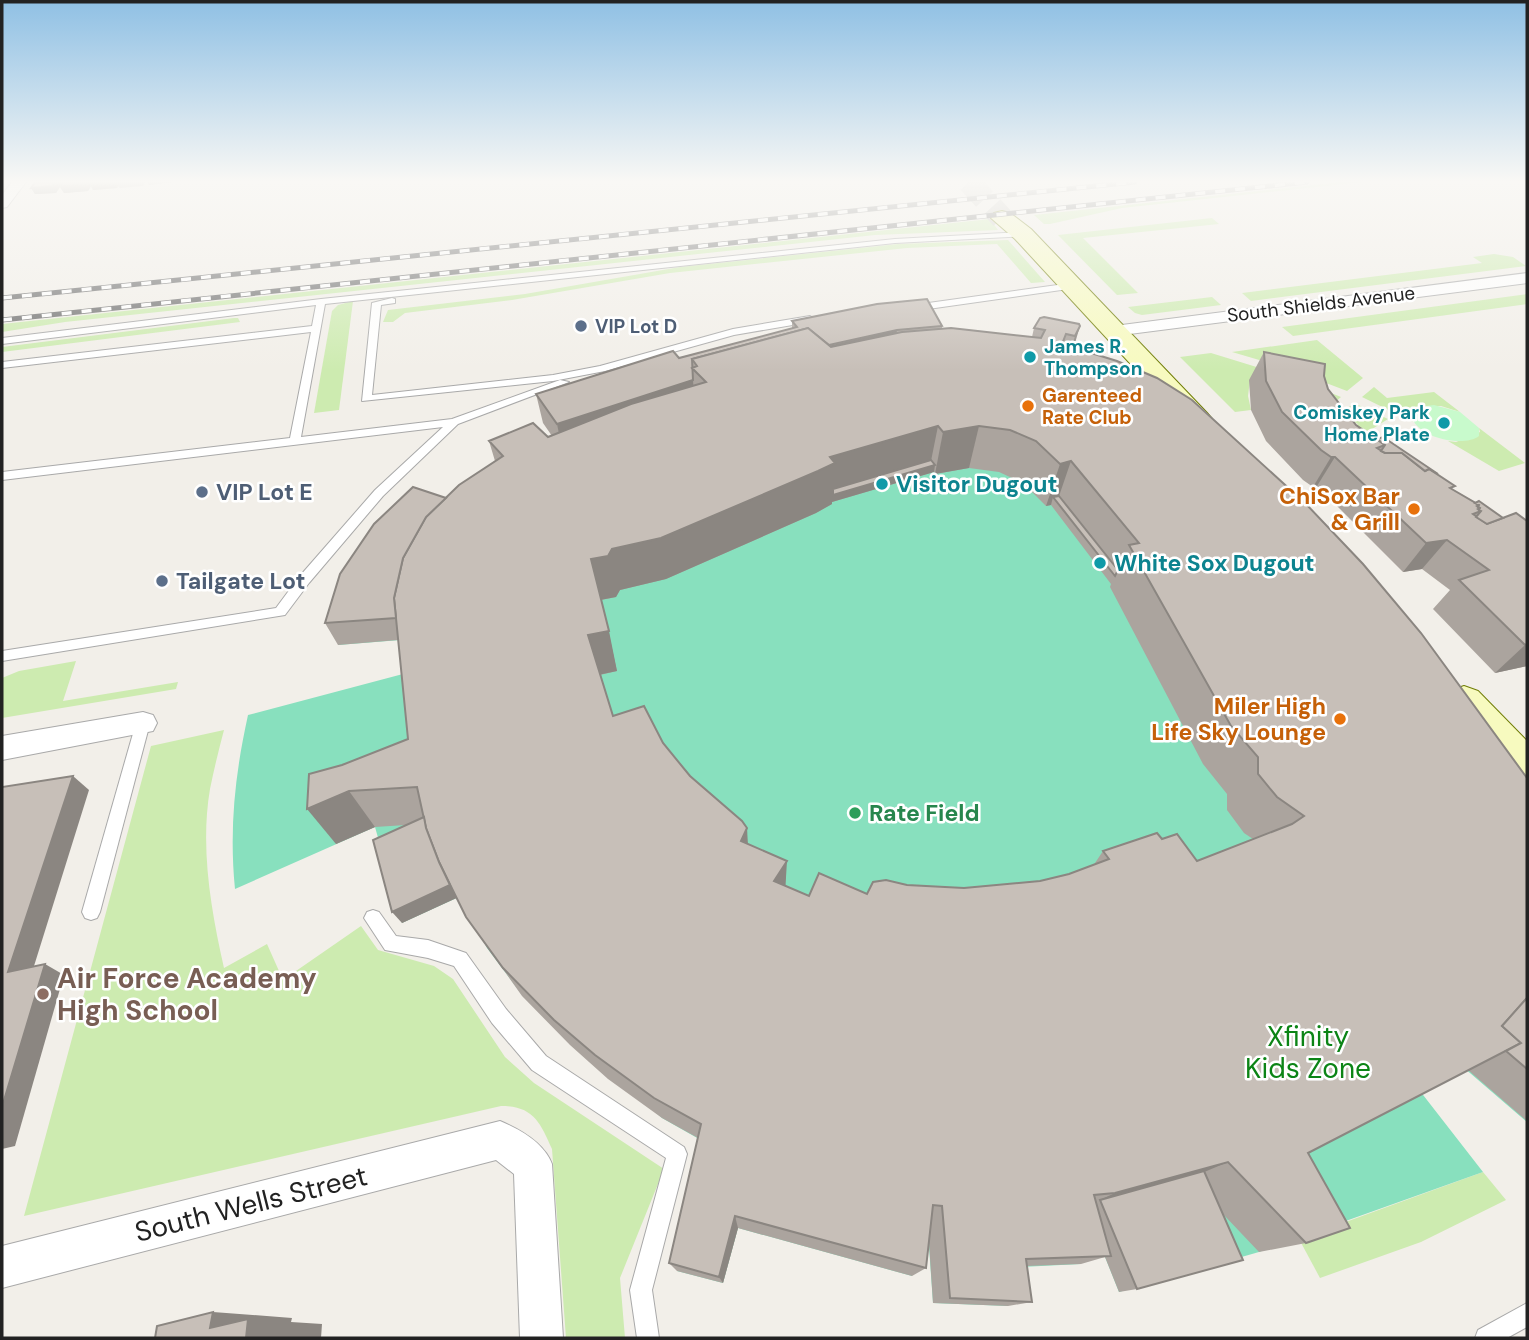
<svg xmlns="http://www.w3.org/2000/svg" width="1529" height="1340" viewBox="0 0 1529 1340" font-family="'DM Sans',sans-serif">
  <style>
    .grass { fill: #cdebb0 }
    .park { fill: #c8facc }
    .pitch { fill: #88e0be }
    .lines { fill: none; stroke-linecap: round; stroke-linejoin: round }
    .secondary-tunnel { stroke: #c8c6c1; stroke-width: 23; stroke-dasharray: 23 11; stroke-linecap: butt }
    .lane-casing { stroke: #a9a9a9; stroke-width: 2 }
    .street-casing { stroke: #a9a9a9; stroke-width: 2 }
    .secondary-casing { stroke: #707d05; stroke-width: 2 }
    .lane { fill: #fff; fill-rule: evenodd }
    .street { fill: #fff; fill-rule: evenodd }
    .secondary { fill: #f7fabf; fill-rule: evenodd }
    .rail-casing { stroke: #707070; stroke-width: 5 }
    .rail { stroke: #fff; stroke-width: 3.5; stroke-dasharray: 10; stroke-linecap: butt }
    .wall { fill: #aba49e; fill-rule: evenodd }
    .shaded-wall { fill: #8b8681 }
    .building { fill: #c7bfb8; stroke: #8b8681; stroke-width: 2; fill-rule: evenodd }
    .service-dot { fill: #5c6f8a; stroke: #fff; stroke-width: 2.5 }
    .culture-dot { fill: #0f9aa8; stroke: #fff; stroke-width: 2.5 }
    .food-dot { fill: #e8710a; stroke: #fff; stroke-width: 2.5 }
    .leisure-dot { fill: #2e9e5b; stroke: #fff; stroke-width: 2.5 }
    .education-dot { fill: #8d6e63; stroke: #fff; stroke-width: 2.5 }
    .labels { text-anchor: middle; dominant-baseline: central; stroke-width: 5; stroke-linejoin: round; paint-order: stroke }
    .far-street-label { font-size: 19px; fill: #222; stroke: #fff }
    .far-service-label { font-size: 19px; font-weight: bold; fill: #4e5e75; stroke: #fff; text-anchor: start }
    .far-culture-label { font-size: 19px; font-weight: bold; fill: #0d838f; stroke: #fff; text-anchor: start }
    .far-food-label { font-size: 19px; font-weight: bold; fill: #c56008; stroke: #fff; text-anchor: start }
    .culture-label { font-size: 23px; font-weight: bold; fill: #0d838f; stroke: #fff; text-anchor: start }
    .service-label { font-size: 23px; font-weight: bold; fill: #4e5e75; stroke: #fff; text-anchor: start }
    .food-label { font-size: 23px; font-weight: bold; fill: #c56008; stroke: #fff; text-anchor: end }
    .leisure-label { font-size: 23px; font-weight: bold; fill: #27864d; stroke: #fff; text-anchor: start }
    .near-education-label { font-size: 28px; font-weight: bold; fill: #785e54; stroke: #fff; text-anchor: start }
    .near-park-label { font-size: 28px; fill: #0c8416; stroke: #fff }
    .near-street-label { font-size: 28px; fill: #222; stroke: #fff }
  </style>
  <rect width="100%" height="100%" fill="#f2efe9"/>
  <!-- grass -->
  <g class="grass">
    <path d="M1342,182H1363L1122,208L1050,224H1044L1034,215Z"/>
    <path d="M1212,218L1219,224L1083,238L1138,293L1117,295L1058,235Z"/>
    <path d="M990,219L998,230L875,235L65,322L2,332V324Z"/>
    <path d="M1008,240L1045,282L1031,283L997,244L907,248L670,273L512,300L405,313L393,322H383L388,310L525,294L680,267L898,244Z"/>
    <path d="M1494,254L1513,257L1526,266L1251,301L1242,293L1482,263L1473,257Z"/>
    <path d="M1527,294V304L1293,336L1282,327Z"/>
    <path d="M1212,297L1221,305L1142,315L1135,313L1128,307Z"/>
    <path d="M353,301L339,410L314,413L332,311L338,305Z"/>
    <path d="M234,318H238L240,322L2,352V347Z"/>
    <path d="M1317,340L1363,378L1347,391L1287,368L1232,352Z"/>
    <path d="M1211,353L1299,380L1341,397L1319,416L1250,380L1248,396L1251,410L1235,412L1180,357Z"/>
    <path d="M1374,387L1387,398L1434,392L1460,412L1441,406H1422L1411,416L1413,422L1362,397Z"/>
    <path d="M1354,403L1388,419L1366,433L1355,427L1358,424L1339,415Z"/>
    <path d="M1479,428L1525,463L1499,471L1448,441L1456,442L1480,432Z"/>
    <path d="M76,661L63,701L178,682L176,689L2,718V678L19,671Z"/>
    <path d="M224,730C219,749 214,769 210,789C200,848 211,910 224,968L267,944L283,980L361,926L378,950L434,966L453,979L505,1057L534,1083L664,1169L620,1278L625,1338H566L552,1149C540,1122 533,1106 501,1106L24,1216L151,746Z"/>
    <path d="M1483,1172L1506,1200L1421,1242L1320,1278L1299,1239Z"/>
  </g>
  <!-- park -->
  <path class="park" d="M1434,405L1460,412L1479,428V436C1463,449 1408,436 1412,411L1418,407Z"/>
  <!-- pitch -->
  <path class="pitch" d="M923,327L1527,893V1122L1463,1067L1420,1091L1483,1172L1259,1252L1119,1292L1085,1207L1081,1264L1003,1268L1008,1306L933,1303L927,1219L918,1218L912,1276L738,1228L723,1283L677,1271L706,1143L662,1118L523,996L487,948L461,896L402,923L375,827L235,889C229,829 235,774 248,715L418,670L413,639L338,645L352,596L874,332Z"/>
  <g class="lines">
    <!-- secondary-tunnel -->
    <path class="secondary-tunnel" d="M969,182L1002,218"/>
    <!-- lane casing -->
    <g class="lane-casing">
      <g id="lane">
        <path d="M1023,232L1027,234L1026,236L895,243L325,304L301,437L452,419L560,380L569,382L458,424L383,496L309,583L285,615L2,661V651L276,608L299,577L375,490L443,427L2,480V472L290,438L311,332L2,368V362L312,326L316,305L2,344V338L321,299L895,239Z"/>
        <path d="M1072,283L1075,284V288L914,311L909,308L914,305Z"/>
        <path d="M392,298L395,299V303L381,305L372,395L553,375L600,366L733,329L810,316L815,319L810,322L734,335L605,371L553,381L362,401L372,303Z"/>
        <path d="M143,717L148,719L150,723L100,912L97,918L91,920L85,918L82,912L136,723L138,719Z"/>
        <path d="M373,910L379,912L396,936L428,940L466,953L506,1009L546,1056L684,1147L687,1154L652,1290L659,1338H637L630,1290L666,1158L532,1070L492,1023L454,966L428,958L385,950L364,918L367,912Z"/>
        <path d="M1527,1303V1327L1507,1338H1475L1478,1330Z"/>
      </g>
    </g>
    <!-- street casing -->
    <g class="street-casing">
      <g id="street">
        <path d="M12,182H26L7,207L2,208V195Z"/>
        <path d="M1527,273V283L1114,336L1105,331L1114,326Z"/>
        <path d="M143,712L153,715L157,723L153,731L2,760V736Z"/>
        <path d="M500,1121C521,1130 544,1143 552,1164L563,1338H520L514,1174L496,1160L2,1288V1246Z"/>
      </g>
    </g>
    <!-- secondary casing -->
    <g class="secondary-casing">
      <g id="secondary">
        <path d="M1002,211L1010,213L1031,229L1207,413L1212,419L1207,425L1197,428L1187,425L1015,239L991,218L994,213Z"/>
        <path d="M1464,686L1478,691L1527,741V787L1512,782L1450,713L1444,702L1450,691Z"/>
      </g>
    </g>
    <!-- lane -->
    <use href="#lane" class="lane"/>
    <!-- street -->
    <use href="#street" class="street"/>
    <!-- secondary -->
    <use href="#secondary" class="secondary"/>
    <!-- rail casing -->
    <g class="rail-casing">
      <g id="rail">
        <path d="M2,298L1135,182"/>
        <path d="M2,320L1307,182"/>
      </g>
    </g>
    <!-- rail -->
    <use href="#rail" class="rail"/>
  </g>
  <!-- wall -->
  <g class="wall">
    <path d="M35,182H145L143,186L120,188L118,186L117,188L93,190L91,186L88,191L64,193L60,187L56,193L35,194L31,188Z"/>
    <path d="M792,321L942,326V329L1032,337L1034,328L1079,324L1074,347L1527,778V1121L1468,1070L1308,1153L1306,1243L1259,1252L1222,1213L1137,1289L1119,1292L1105,1257L1081,1264L1027,1266L1032,1302L1008,1306L933,1303L929,1243L926,1268L912,1276L738,1228L723,1283L677,1271L669,1263L698,1138L662,1118L608,1079L570,1045L522,996L466,917L456,898L402,923L406,825L375,827L336,844L342,765L408,739L398,640L338,645L325,623L446,498L495,461L489,441L548,437L552,436L543,423L536,394L792,329ZM969,468L999,472L1023,483L1046,506L1051,505L1111,584L1110,587L1203,764L1227,794V810L1244,833L1253,839L1197,861L1162,839L1103,851L1093,866L1069,874L1040,881L964,888L907,885L867,894L809,896L786,886L748,844L663,743L613,716L600,675L617,671L601,600L616,597L620,590L666,579L816,513L832,504V502L934,472L935,474Z"/>
    <path d="M1264,352L1324,376L1328,389L1356,425L1452,489L1503,518L1516,513L1527,666L1495,673L1433,609L1450,590L1422,569L1403,572L1317,486L1313,487L1303,480L1266,441L1251,410L1249,380Z"/>
  </g>
  <!-- shaded-wall -->
  <g class="shaded-wall">
    <path d="M55,182H116L118,186L117,188L93,190L91,186L88,191L64,193L60,187L56,193L35,194L31,188Z"/>
    <path d="M148,182H173L149,185Z"/>
    <path d="M1080,326L1068,367L1063,377L1075,336Z"/>
    <path d="M897,330L893,358L815,349Z"/>
    <path d="M693,380L695,409L563,453L557,424Z"/>
    <path d="M938,426L930,466L935,465L934,472L832,502V504L816,513L666,579L620,590L616,597L600,600L591,559L612,549L830,457Z"/>
    <path d="M979,426L969,468L935,474L943,432Z"/>
    <path d="M1331,457H1335L1317,486L1313,487Z"/>
    <path d="M1071,461L1057,502L1053,497L1051,505L1046,506L1060,464Z"/>
    <path d="M1447,540L1422,569L1403,572L1426,543Z"/>
    <path d="M609,631L617,671L598,675L588,635Z"/>
    <path d="M1527,644V666L1495,673L1525,645Z"/>
    <path d="M73,776L89,790L29,982L8,972Z"/>
    <path d="M349,791L375,827L336,844L307,809Z"/>
    <path d="M747,828L749,863L741,841Z"/>
    <path d="M787,861L785,894L774,881Z"/>
    <path d="M453,884L461,896L402,923L392,912Z"/>
    <path d="M45,964L64,975L15,1146L2,1149V1107Z"/>
    <path d="M1228,1162L1190,1178L1100,1200L1115,1193Z"/>
    <path d="M735,1216L738,1228L723,1283L719,1277Z"/>
    <path d="M213,1312L292,1318L291,1322L322,1324L321,1338H246L210,1328Z"/>
  </g>
  <!-- building -->
  <g class="building">
    <path d="M35,182H55L52,186L31,188Z"/>
    <path d="M63,182H85L84,184L60,186Z"/>
    <path d="M927,299L942,326L897,330L829,345L808,328L692,359L693,380L557,424L536,394L673,351L679,358L797,327L792,321L877,304Z"/>
    <path d="M1044,317L1079,324L1080,326L1075,336L1066,334L1062,344L1117,361L1157,378L1192,400L1306,504L1363,564L1421,633L1527,778V998L1502,1026L1521,1043L1308,1153L1350,1228L1306,1243L1228,1162L1115,1193L1094,1195L1111,1256L1026,1259L1032,1302L950,1298L942,1206L933,1205L926,1268L735,1216L719,1277L669,1263L701,1124L654,1098L595,1055L554,1020L503,968L466,917L439,862L426,828L417,787L349,791L307,809L309,774L342,765L408,739L394,598L403,558L426,517L459,485L503,456L489,441L533,423L548,437L631,404L706,382L692,368L697,366L692,359L808,328L831,347L902,332L951,328L1041,338L1045,330L1034,328L1040,318ZM938,426L943,432L979,426L1010,430L1036,441L1060,464L1071,461L1139,543L1129,545L1231,726L1258,757V774L1277,797L1304,816L1292,824L1197,861L1177,834L1162,839L1157,833L1103,851L1109,859L1069,874L1040,881L964,888L907,885L886,880L873,882L867,894L819,873L809,896L774,881L787,861L741,841L747,828L742,821L690,776L663,743L644,706L613,716L588,635L609,631L591,559L608,556L612,549L661,538L818,471L835,463L830,457Z"/>
    <path d="M1264,352L1325,364L1324,376L1328,389L1356,425L1385,445L1377,448L1385,453H1402L1425,471L1429,469L1455,486L1450,488L1479,505L1477,506L1480,508L1478,509L1481,511L1473,514L1487,524L1516,513L1527,521V644L1525,645L1459,580L1489,570L1447,540L1426,543L1335,457H1331L1321,450L1282,412L1266,381Z"/>
    <path d="M1383,437L1438,474L1429,469L1425,471L1402,453H1385L1381,451L1385,445L1377,439Z"/>
    <path d="M931,460L935,465L833,495V489Z"/>
    <path d="M413,487L446,498L426,517L403,558L394,598L396,618L325,623L340,574L374,524Z"/>
    <path d="M1059,496L1118,570L1115,576L1053,497Z"/>
    <path d="M1479,501L1503,518L1487,524L1476,517L1481,511L1479,510L1480,508L1478,507L1479,505L1475,503Z"/>
    <path d="M73,776L8,972L45,964L2,1107V787Z"/>
    <path d="M424,817L426,828L439,862L450,885L392,912L373,840Z"/>
    <path d="M1527,998V1069L1506,1051L1521,1043L1502,1026Z"/>
    <path d="M1204,1171L1243,1260L1137,1289L1100,1200Z"/>
    <path d="M213,1312L210,1328L248,1319L246,1338H155L157,1326Z"/>
  </g>
  <!-- sky -->
  <linearGradient id="sky" x2="0" y2="1"><stop stop-color="#8fc0e4"/><stop offset="0.49" stop-color="#f9f8f5"/><stop offset="1" stop-color="#f9f8f5" stop-opacity="0"/></linearGradient>
  <rect width="1529" height="370" fill="url(#sky)"/>
  <!-- markers -->
  <g class="service-dot">
    <circle cx="581" cy="326" r="7"/>
    <circle cx="202" cy="492" r="7"/>
    <circle cx="162" cy="581" r="7"/>
  </g>
  <g class="culture-dot">
    <circle cx="1030" cy="357" r="7"/>
    <circle cx="1444" cy="423" r="7"/>
    <circle cx="882" cy="484" r="7"/>
    <circle cx="1100" cy="563" r="7"/>
  </g>
  <g class="food-dot">
    <circle cx="1028" cy="406" r="7"/>
    <circle cx="1414" cy="509" r="7"/>
    <circle cx="1340" cy="719" r="7"/>
  </g>
  <circle class="leisure-dot" cx="855" cy="813" r="7"/>
  <circle class="education-dot" cx="43" cy="994" r="7"/>
  <g class="labels">
    <!-- far-street labels -->
    <g class="far-street-label">
      <text transform="translate(1321 304) rotate(-7)">South Shields Avenue</text>
    </g>
    <!-- far-service labels -->
    <g class="far-service-label">
      <text x="595" y="326">VIP Lot D</text>
    </g>
    <!-- far-culture labels -->
    <g class="far-culture-label">
      <text x="1044" y="346">James R.<tspan x="1044" dy="22">Thompson</tspan></text>
      <text x="1430" y="412" text-anchor="end">Comiskey Park<tspan x="1430" dy="22">Home Plate</tspan></text>
    </g>
    <!-- far-food labels -->
    <g class="far-food-label">
      <text x="1042" y="395">Garenteed<tspan x="1042" dy="22">Rate Club</tspan></text>
    </g>
    <!-- culture labels -->
    <g class="culture-label">
      <text x="896" y="484">Visitor Dugout</text>
      <text x="1114" y="563">White Sox Dugout</text>
    </g>
    <!-- service labels -->
    <g class="service-label">
      <text x="216" y="492">VIP Lot E</text>
      <text x="176" y="581">Tailgate Lot</text>
    </g>
    <!-- food labels -->
    <g class="food-label">
      <text x="1400" y="496">ChiSox Bar<tspan x="1400" dy="26">&amp; Grill</tspan></text>
      <text x="1326" y="706">Miler High<tspan x="1326" dy="26">Life Sky Lounge</tspan></text>
    </g>
    <!-- leisure labels -->
    <g class="leisure-label">
      <text x="869" y="813">Rate Field</text>
    </g>
    <!-- near-education labels -->
    <g class="near-education-label">
      <text x="57" y="978">Air Force Academy<tspan x="57" dy="32">High School</tspan></text>
    </g>
    <!-- near-park labels -->
    <g class="near-park-label">
      <text x="1308" y="1036">Xfinity<tspan x="1308" dy="32">Kids Zone</tspan></text>
    </g>
    <!-- near-street labels -->
    <g class="near-street-label">
      <text transform="translate(251 1204) rotate(-14)">South Wells Street</text>
    </g>
  </g>
  <!-- border -->
  <rect width="1529" height="1340" fill="none" stroke="#222222" stroke-width="7"/>
</svg>
